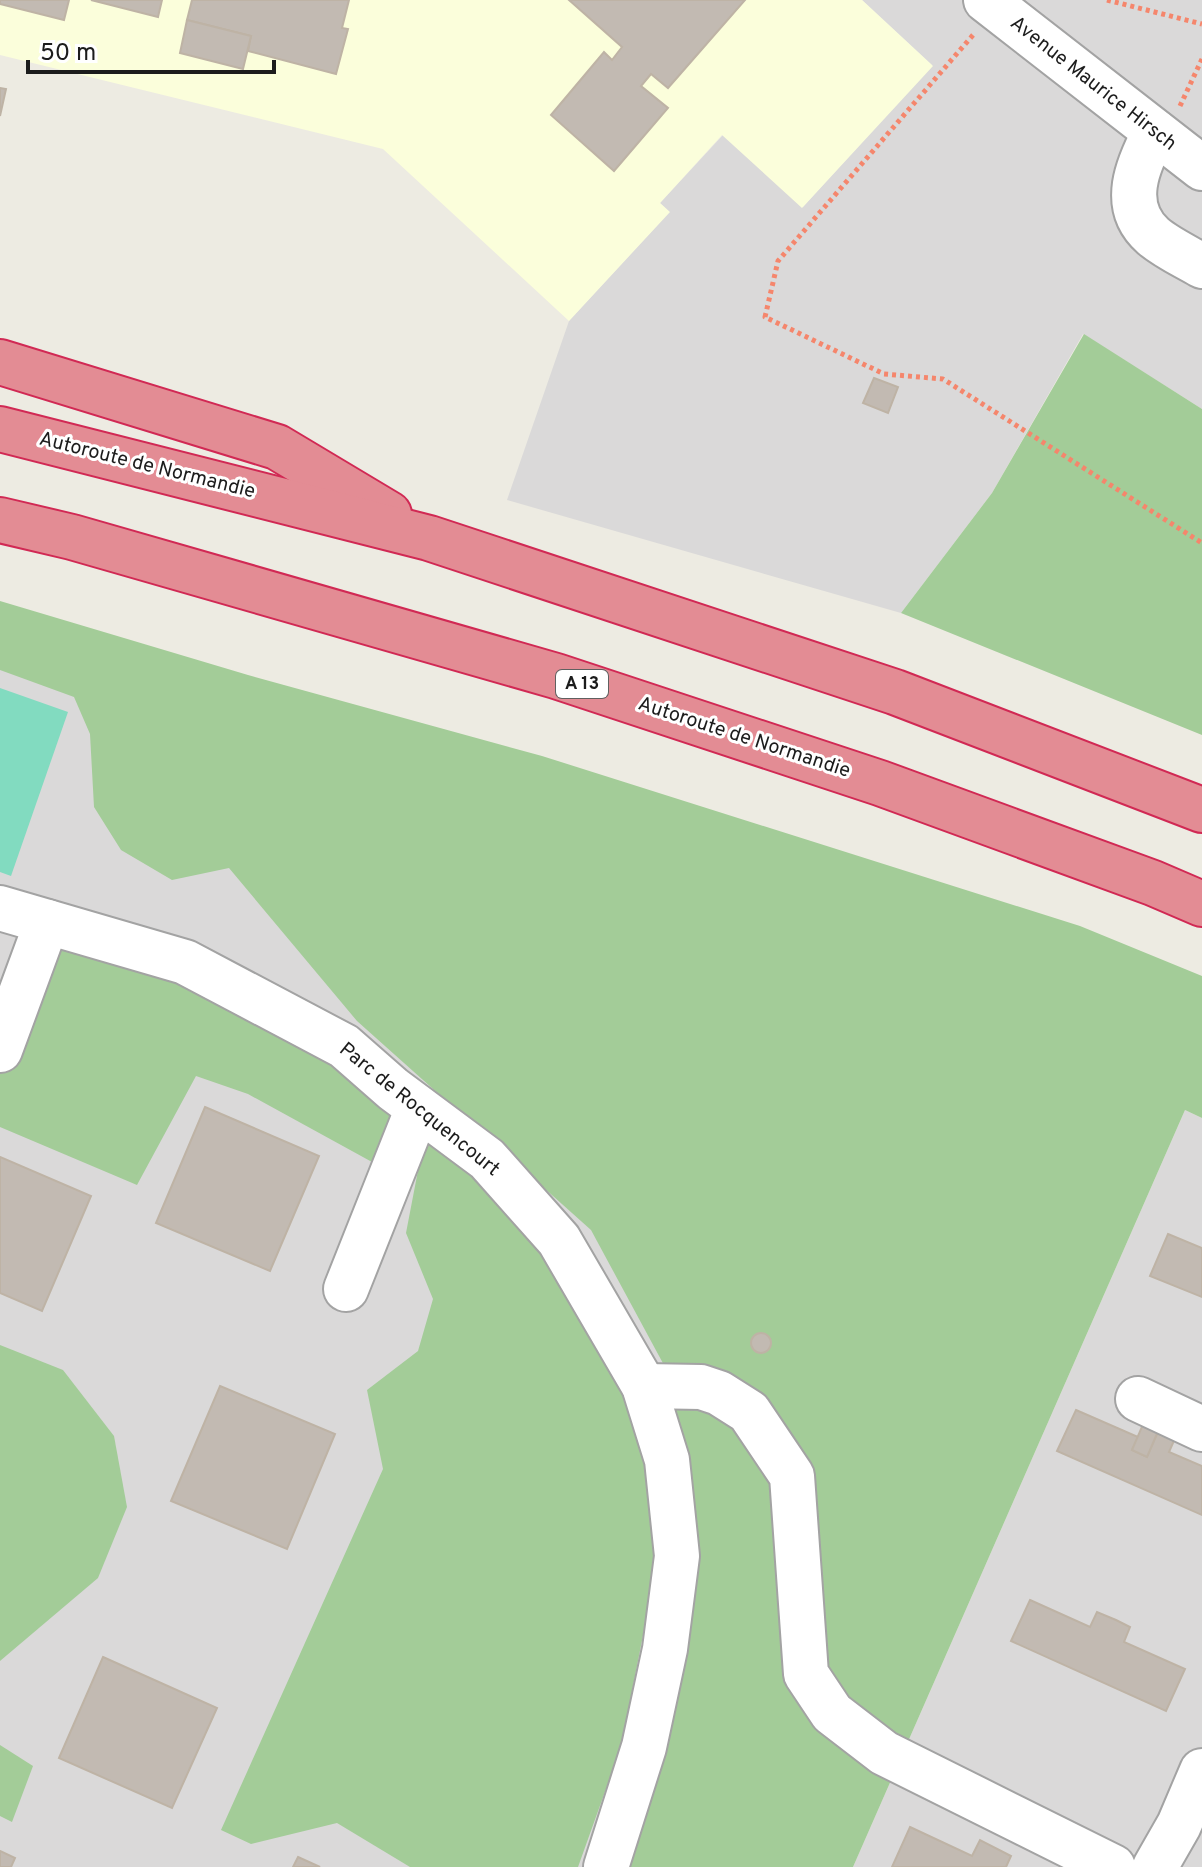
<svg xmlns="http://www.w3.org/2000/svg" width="1202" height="1867" viewBox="0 0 1202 1867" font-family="Overpass,sans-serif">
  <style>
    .residential { fill: #dad9d9 }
    .education { fill: #fbfedb }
    .forest { fill: #a3cc98 }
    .pitch { fill: #82dbc0 }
    .building { fill: #c2bab2; stroke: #beb3a5; stroke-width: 2 }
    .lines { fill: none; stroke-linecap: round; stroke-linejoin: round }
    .minor-casing { stroke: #a3a3a3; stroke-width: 48 }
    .highway-casing { stroke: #d12954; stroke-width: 48 }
    .path { stroke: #f5866c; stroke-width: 5; stroke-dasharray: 4 4; stroke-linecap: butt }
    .minor { stroke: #fff; stroke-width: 44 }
    .highway { stroke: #e38c94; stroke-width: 44 }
    .labels { text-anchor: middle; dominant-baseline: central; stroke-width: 6; stroke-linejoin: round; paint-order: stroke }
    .shield { fill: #fff; stroke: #606060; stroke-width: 2 }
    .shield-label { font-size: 18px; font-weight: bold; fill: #1c1c1c }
    .street-label { font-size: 20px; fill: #1c1c1c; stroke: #fff }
  </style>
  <rect width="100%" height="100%" fill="#edebe2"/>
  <!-- residential -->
  <g class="residential">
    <path d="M862,0H1202V409L1083,334L992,493L901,613L507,500L569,321L669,212L660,203L723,135L803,207L932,65Z"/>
    <path d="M0,629L901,971L702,1867H0Z"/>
    <path d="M1185,1110L1202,1118V1867H853Z"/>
  </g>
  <!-- education -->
  <path class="education" d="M0,0H862L933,66L802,208L722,135L660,203L670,212L569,321L383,149L0,55Z"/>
  <!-- forest -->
  <g class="forest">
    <path d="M1084,334L1202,409V735L901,613L992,493Z"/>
    <path d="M0,601L248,675L542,756L1080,926L1202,976V1118L1185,1110L853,1867H623L665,1733V1367L591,1230L357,1021L229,868L172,880L121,850L94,807L90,734L74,697L0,670Z"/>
    <path d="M38,933L193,979L339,1057L392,1111L372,1162L248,1094L196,1076L137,1185L0,1127V1006Z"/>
    <path d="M425,1134L522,1222L603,1348L650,1444L661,1544L621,1747L578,1867H410L337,1823L251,1844L221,1830L383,1469L367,1390L418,1351L433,1299L406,1233Z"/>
    <path d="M0,1345L63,1370L114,1436L127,1507L98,1578L0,1661Z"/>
    <path d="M0,1745L33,1766L12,1822L0,1816Z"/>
  </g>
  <!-- pitch -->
  <path class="pitch" d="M0,688L68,712L11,876L0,872Z"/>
  <!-- building -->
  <g class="building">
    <path d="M0,0H69L64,20L0,4Z"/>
    <path d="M91,0H162L158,17Z"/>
    <path d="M192,0H349L342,28L348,29L336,74L248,51L251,36L187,20Z"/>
    <path d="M569,0H745L668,88L651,74L641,86L668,108L614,171L551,115L604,52L612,60L622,47Z"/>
    <path d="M187,20L251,36L243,69L180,53Z"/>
    <path d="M0,88L6,89L0,116Z"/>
    <path d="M874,378L898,387L888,413L863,403Z"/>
    <path d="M205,1107L319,1156L270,1271L156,1223Z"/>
    <path d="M0,1157L91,1196L42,1311L0,1293Z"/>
    <path d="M1168,1234L1202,1248V1297L1150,1276Z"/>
    <circle cx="761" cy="1343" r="10"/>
    <path d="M220,1386L335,1434L287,1549L171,1501Z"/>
    <path d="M1076,1410L1138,1437L1132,1450L1147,1457L1159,1429L1176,1436L1169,1452L1202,1466V1515L1057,1451Z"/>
    <path d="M1144,1422L1159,1429L1147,1457L1132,1450Z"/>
    <path d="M1030,1600L1090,1627L1097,1612L1116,1620L1130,1627L1124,1642L1185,1669L1166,1711L1011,1641Z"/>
    <path d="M103,1657L217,1708L172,1808L59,1758Z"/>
    <path d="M910,1827L972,1856L980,1840L1011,1856L1006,1867H892Z"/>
    <path d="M0,1851L15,1858L11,1867H0Z"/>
    <path d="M298,1857L320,1867H293Z"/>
  </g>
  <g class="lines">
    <!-- minor casing -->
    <g class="minor-casing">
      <g id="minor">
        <path d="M986,0L1202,168"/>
        <path d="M1155,132C1138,164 1119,206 1153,236C1167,248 1187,257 1202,266"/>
        <path d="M0,908L185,962L344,1046L393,1089L487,1159L559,1240L644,1386L667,1460L677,1556L665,1649L644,1747L606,1867"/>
        <path d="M0,1050L47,922"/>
        <path d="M346,1289L418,1108"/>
        <path d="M644,1386L701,1387L719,1393L749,1412L792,1476L806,1674L832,1713L884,1753L1113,1867"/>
        <path d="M1138,1399L1202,1429"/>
        <path d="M1155,1867L1179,1825L1202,1771"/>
      </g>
    </g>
    <!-- highway casing -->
    <g class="highway-casing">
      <g id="highway">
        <path d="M0,362L277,447L389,514"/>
        <path d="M0,429L429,538L895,692L1202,810"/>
        <path d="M0,520L72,537L556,676L880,783L1153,883L1202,904"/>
      </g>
    </g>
    <!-- path -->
    <g class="path">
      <path d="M1107,0L1202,24"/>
      <path d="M973,35L778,261L765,317L884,374L943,379L1202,543"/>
      <path d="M1180,106L1202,59"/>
    </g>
    <!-- minor -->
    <use href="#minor" class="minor"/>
    <!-- highway -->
    <use href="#highway" class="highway"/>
  </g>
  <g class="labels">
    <!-- shield labels -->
    <rect class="shield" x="556" y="670" width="52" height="28" rx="6"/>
    <g class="shield-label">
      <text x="582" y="684">A 13</text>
    </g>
    <!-- street labels -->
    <g class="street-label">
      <text transform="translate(1093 84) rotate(38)">Avenue Maurice Hirsch</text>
      <text transform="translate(147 466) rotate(14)">Autoroute de Normandie</text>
      <text transform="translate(744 738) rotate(18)">Autoroute de Normandie</text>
      <text transform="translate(419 1110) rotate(39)">Parc de Rocquencourt</text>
    </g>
  </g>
  <!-- scale -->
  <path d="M28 60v12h246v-12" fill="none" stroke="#1c1c1c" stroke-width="4"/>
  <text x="40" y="60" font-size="24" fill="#1c1c1c" stroke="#ffffff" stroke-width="6" paint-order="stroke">50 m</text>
</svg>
